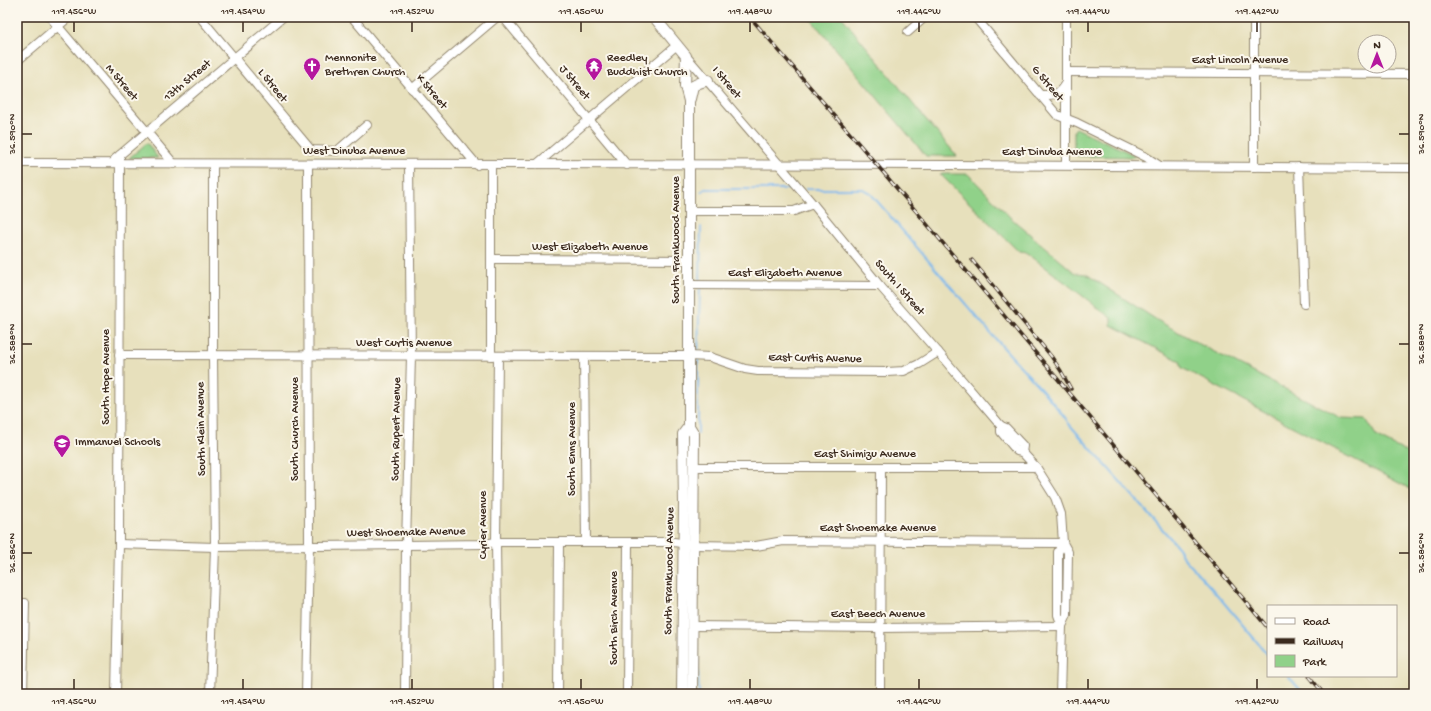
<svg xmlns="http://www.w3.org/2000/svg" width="1431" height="711" viewBox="0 0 1431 711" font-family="'Gochi Hand',sans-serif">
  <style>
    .green { fill: #90d189; stroke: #667e54 }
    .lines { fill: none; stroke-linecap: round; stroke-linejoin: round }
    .stream { stroke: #79b7ec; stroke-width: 2 }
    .minor-casing { stroke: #91856d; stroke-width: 10 }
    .major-casing { stroke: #91856d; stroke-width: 12 }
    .minor { stroke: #fff; stroke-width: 8 }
    .major { stroke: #fff; stroke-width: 10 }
    .rail-casing { stroke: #3b2a1e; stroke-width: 3.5 }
    .rail { stroke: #fbf7ec; stroke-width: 2; stroke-dasharray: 6; stroke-linecap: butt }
    .ticks { fill: none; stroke: #3b2a1e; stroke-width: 1.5 }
    .labels { text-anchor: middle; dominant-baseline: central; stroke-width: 4; stroke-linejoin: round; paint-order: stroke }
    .poi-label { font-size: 12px; fill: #3b2a1e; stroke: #fbf7ec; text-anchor: start }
    .street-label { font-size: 12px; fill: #3b2a1e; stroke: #fbf7ec }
    .neatline { fill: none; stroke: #3b2a1e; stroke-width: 1.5 }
    .ticks-label { font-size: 10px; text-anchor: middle; fill: #3b2a1e }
  </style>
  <rect width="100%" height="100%" fill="#fbf7ec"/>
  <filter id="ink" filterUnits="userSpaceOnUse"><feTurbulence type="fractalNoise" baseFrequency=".025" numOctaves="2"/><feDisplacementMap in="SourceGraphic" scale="8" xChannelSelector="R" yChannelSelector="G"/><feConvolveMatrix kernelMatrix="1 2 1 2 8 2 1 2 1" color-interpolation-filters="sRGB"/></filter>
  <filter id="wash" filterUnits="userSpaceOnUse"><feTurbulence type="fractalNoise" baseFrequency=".012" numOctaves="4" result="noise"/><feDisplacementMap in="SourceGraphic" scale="16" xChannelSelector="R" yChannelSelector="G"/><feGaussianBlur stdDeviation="0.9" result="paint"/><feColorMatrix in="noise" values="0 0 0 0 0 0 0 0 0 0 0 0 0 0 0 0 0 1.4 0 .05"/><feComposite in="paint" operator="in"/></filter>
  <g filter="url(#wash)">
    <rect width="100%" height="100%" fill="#e7e0bc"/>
    <!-- green -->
    <g class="green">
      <path d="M809,17H842L913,104L957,156H926Z"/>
      <path d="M1076,128L1134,155V157L1077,156L1074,152V130Z"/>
      <path d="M147,143L158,158H129Z"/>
      <path d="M940,174H968L1011,218L1075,273L1086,274L1157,320L1203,346L1341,418L1366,419L1377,437L1414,456V491L1182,368L1180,361L1111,325V318L1027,253L1019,252Z"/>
    </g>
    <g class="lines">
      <!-- stream -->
      <g class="stream">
        <path d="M806,189H863L871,194L994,337L1042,390L1064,416L1069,424L1164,531L1178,547L1182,556L1214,591L1268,655"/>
        <path d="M701,192L705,189H794"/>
        <path d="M700,284L701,227"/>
        <path d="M698,354L700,288"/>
        <path d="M698,358V434"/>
        <path d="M697,641L699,694"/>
        <path d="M1288,676L1304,694"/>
      </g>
    </g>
  </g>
  <g filter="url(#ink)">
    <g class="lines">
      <!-- minor casing -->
      <g class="minor-casing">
        <g id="minor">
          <path d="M50,17L174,164"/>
          <path d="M200,17L311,150L337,151L367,125"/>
          <path d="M352,17L477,165"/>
          <path d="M503,17L627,165"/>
          <path d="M975,17L1057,115L1077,123L1146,157L1160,166"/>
          <path d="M1254,17V167"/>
          <path d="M908,32L925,17"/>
          <path d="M686,56L813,204L880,286L938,352L1001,426L1006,428L1023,446L1022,452"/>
          <path d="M17,61L69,17"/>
          <path d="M1066,72L1414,74"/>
          <path d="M412,89L497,17"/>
          <path d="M1040,95C1053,95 1058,96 1065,84"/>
          <path d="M115,159L283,17"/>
          <path d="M17,163L949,165L1414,168"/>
          <path d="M537,164L677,45"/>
          <path d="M491,165V356"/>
          <path d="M1066,165V17"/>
          <path d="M1299,167L1304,304"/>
          <path d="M689,211H794L813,204"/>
          <path d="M491,259L690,260"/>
          <path d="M690,285L880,286"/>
          <path d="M119,355L689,356L710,357L745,369L758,371L887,372L904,371L919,364L938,352"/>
          <path d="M498,356L496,542L498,694"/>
          <path d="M584,356L586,542"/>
          <path d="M1001,426V432L1017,451L1022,452L1036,467L1055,497L1061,514L1063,543L1068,552L1067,615L1062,626"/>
          <path d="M694,467H1036"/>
          <path d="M119,544L215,547L406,545L484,544L496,542H674L694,545L756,546L783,541L1063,543"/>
          <path d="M17,603H25L23,694"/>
          <path d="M693,626L880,628L1062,626"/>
          <path d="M116,694L119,544L120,155"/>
          <path d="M210,694L215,547L213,356V164"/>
          <path d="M306,694L309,545L308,164"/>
          <path d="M405,694L406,545L411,356L409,164"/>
          <path d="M558,694L559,542"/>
          <path d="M627,694L628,542"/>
          <path d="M880,694L881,467"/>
          <path d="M1060,694L1062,626L1058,615V552L1063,543"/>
        </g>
      </g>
      <!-- major casing -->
      <g class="major-casing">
        <g id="major">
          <path d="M654,17L686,56L685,86L689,101V426L694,434L692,694"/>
          <path d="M690,99L693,86L699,83L708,80"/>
          <path d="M682,694L684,504L683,434L689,426"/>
        </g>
      </g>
      <!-- minor -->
      <use href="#minor" class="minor"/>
      <!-- major -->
      <use href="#major" class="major"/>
      <!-- rail casing -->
      <g class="rail-casing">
        <g id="rail">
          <path d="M750,17L877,165L1268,628"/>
          <path d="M972,260L1051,356L1061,371L1071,389"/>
          <path d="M1309,676L1324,694"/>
        </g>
      </g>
      <!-- rail -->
      <use href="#rail" class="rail"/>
    </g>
  </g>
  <!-- ticks -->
  <path class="ticks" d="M74,22V32M243,22V32M412,22V32M581,22V32M750,22V32M919,22V32M1088,22V32M1257,22V32M22,134H32M1399,134H1409M22,344H32M1399,344H1409M22,553H32M1399,553H1409M74,679V689M243,679V689M412,679V689M581,679V689M750,679V689M919,679V689M1088,679V689M1257,679V689"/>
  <!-- icons -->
  <defs>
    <g id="church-pin" transform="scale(0.9)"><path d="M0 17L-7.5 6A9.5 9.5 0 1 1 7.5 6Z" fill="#b5179e" stroke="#fbf7ec"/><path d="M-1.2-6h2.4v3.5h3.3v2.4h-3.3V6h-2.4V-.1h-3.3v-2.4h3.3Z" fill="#fff"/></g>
    <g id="temple-pin" transform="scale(0.9)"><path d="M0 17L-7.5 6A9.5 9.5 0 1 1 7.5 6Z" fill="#b5179e" stroke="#fbf7ec"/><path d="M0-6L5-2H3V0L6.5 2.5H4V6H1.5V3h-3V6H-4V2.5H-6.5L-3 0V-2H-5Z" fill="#fff"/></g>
    <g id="school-pin" transform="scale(0.9)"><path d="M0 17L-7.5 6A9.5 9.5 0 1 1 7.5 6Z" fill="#b5179e" stroke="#fbf7ec"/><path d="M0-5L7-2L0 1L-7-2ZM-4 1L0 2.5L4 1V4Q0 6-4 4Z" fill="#fff"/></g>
  </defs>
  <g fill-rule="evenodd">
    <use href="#church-pin" x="312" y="66"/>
    <use href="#temple-pin" x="594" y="66"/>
    <use href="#school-pin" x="62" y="443"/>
  </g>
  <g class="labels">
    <!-- poi labels -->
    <g class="poi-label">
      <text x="325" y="59">Mennonite<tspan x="325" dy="14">Brethren Church</tspan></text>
      <text x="607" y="59">Reedley<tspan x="607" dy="14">Buddhist Church</tspan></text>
      <text x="75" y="443">Immanuel Schools</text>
    </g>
    <!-- street labels -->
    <g class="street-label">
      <text x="1240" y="61">East Lincoln Avenue</text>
      <text transform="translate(188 81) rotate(-40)">13th Street</text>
      <text transform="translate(121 83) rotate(50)">M Street</text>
      <text transform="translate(574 83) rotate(50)">J Street</text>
      <text transform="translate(726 83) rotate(50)">I Street</text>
      <text transform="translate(1047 84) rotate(50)">G Street</text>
      <text transform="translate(272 86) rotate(51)">L Street</text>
      <text transform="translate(431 92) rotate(50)">K Street</text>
      <text x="354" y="152">West Dinuba Avenue</text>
      <text x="1052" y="153">East Dinuba Avenue</text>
      <text transform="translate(677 240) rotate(-90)">South Frankwood Avenue</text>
      <text x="590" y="248">West Elizabeth Avenue</text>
      <text x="785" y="274">East Elizabeth Avenue</text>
      <text transform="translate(899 288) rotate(49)">South I Street</text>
      <text x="404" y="344">West Curtis Avenue</text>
      <text transform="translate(815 359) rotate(1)">East Curtis Avenue</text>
      <text transform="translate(107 377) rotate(-90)">South Hope Avenue</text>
      <text transform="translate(202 429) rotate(-91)">South Klein Avenue</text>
      <text transform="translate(296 429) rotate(-90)">South Church Avenue</text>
      <text transform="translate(397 429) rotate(-89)">South Rupert Avenue</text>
      <text transform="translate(573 449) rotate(-90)">South Enns Avenue</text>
      <text x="865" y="455">East Shimizu Avenue</text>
      <text transform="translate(484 525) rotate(-90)">Cyrier Avenue</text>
      <text x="878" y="529">East Shoemake Avenue</text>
      <text transform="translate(406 533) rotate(-1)">West Shoemake Avenue</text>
      <text transform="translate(670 571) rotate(-89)">South Frankwood Avenue</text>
      <text x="878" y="615">East Beech Avenue</text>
      <text transform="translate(615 618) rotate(-90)">South Birch Avenue</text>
    </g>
  </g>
  <!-- margin -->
  <rect width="1431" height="711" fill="none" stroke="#fbf7ec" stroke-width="44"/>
  <!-- legend -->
  <rect x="1267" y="605" width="130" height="72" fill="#fbf7ec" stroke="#aea59a"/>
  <rect x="1275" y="618" width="20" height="6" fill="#ffffff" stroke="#aea59a"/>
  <text x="1303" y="625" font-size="12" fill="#3b2a1e">Road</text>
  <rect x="1275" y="638" width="20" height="6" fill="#3b2a1e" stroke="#aea59a"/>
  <text x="1303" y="645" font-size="12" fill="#3b2a1e">Railway</text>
  <rect x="1275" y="655" width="20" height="12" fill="#90d189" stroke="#aea59a"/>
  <text x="1303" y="665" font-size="12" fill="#3b2a1e">Park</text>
  <!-- north arrow -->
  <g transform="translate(1377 54)"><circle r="19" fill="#fbf7ec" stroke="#aea59a"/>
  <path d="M0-3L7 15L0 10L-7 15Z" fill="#b5179e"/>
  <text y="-6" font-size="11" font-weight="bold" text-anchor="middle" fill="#3b2a1e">N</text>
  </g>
  <rect x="22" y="22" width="1387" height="667" class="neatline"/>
  <g class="ticks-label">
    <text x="74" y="14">119.456°W</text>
    <text x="243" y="14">119.454°W</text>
    <text x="412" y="14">119.452°W</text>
    <text x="581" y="14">119.450°W</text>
    <text x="750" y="14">119.448°W</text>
    <text x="919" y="14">119.446°W</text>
    <text x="1088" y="14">119.444°W</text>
    <text x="1257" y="14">119.442°W</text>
    <text transform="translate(11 134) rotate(-90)" y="4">36.590°N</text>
    <text transform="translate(1420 134) rotate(-90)" y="4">36.590°N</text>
    <text transform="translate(11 344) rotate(-90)" y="4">36.588°N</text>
    <text transform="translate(1420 344) rotate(-90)" y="4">36.588°N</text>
    <text transform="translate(11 553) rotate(-90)" y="4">36.586°N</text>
    <text transform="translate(1420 553) rotate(-90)" y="4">36.586°N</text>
    <text x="74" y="704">119.456°W</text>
    <text x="243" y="704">119.454°W</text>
    <text x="412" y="704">119.452°W</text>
    <text x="581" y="704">119.450°W</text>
    <text x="750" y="704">119.448°W</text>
    <text x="919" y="704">119.446°W</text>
    <text x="1088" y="704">119.444°W</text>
    <text x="1257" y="704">119.442°W</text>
  </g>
</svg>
